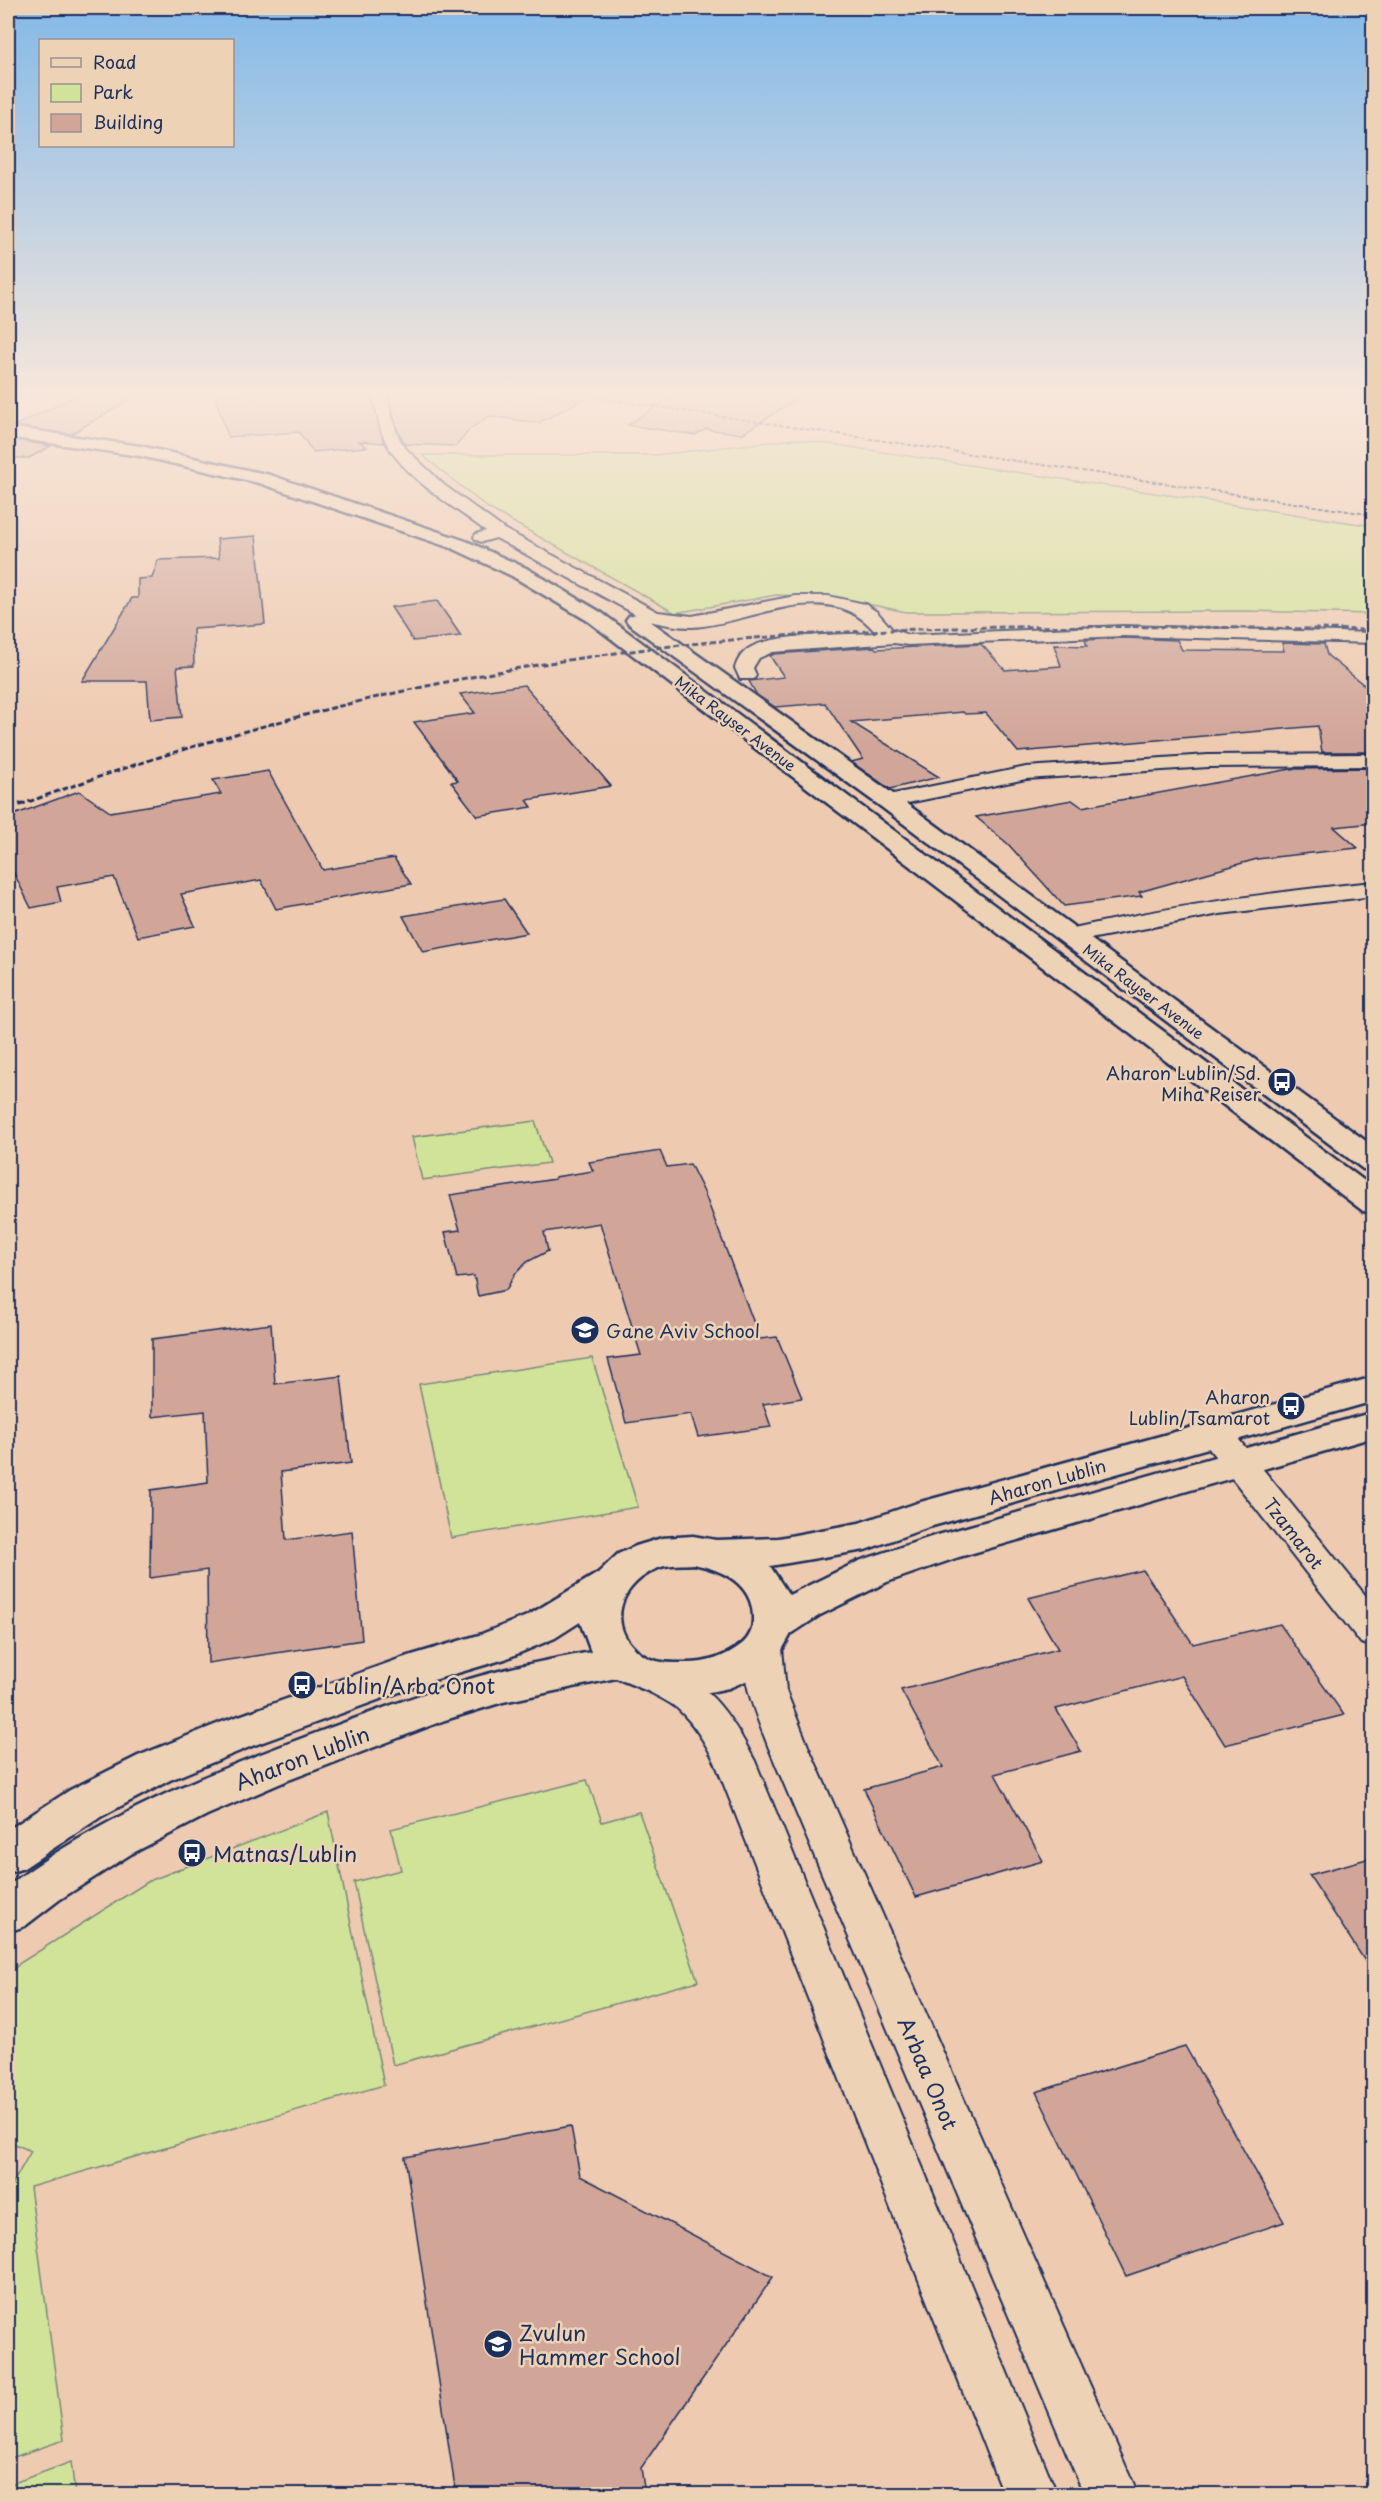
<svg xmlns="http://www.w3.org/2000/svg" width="1381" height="2502" viewBox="0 0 1381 2502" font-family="'Playpen Sans',sans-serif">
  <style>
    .green { fill: #d1e398; stroke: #76897b; stroke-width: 1.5 }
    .building { fill: #d1a699; stroke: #1b2f5e; stroke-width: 1.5 }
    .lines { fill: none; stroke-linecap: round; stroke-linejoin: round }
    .minor-casing { stroke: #1b2f5e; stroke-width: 4 }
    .tertiary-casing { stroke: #1b2f5e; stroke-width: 5 }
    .minor { fill: #eed2b5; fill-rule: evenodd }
    .tertiary { fill: #eed2b5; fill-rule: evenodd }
    .rail-far2 { stroke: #1b2f5e; stroke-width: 2; stroke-dasharray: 4.5 2; stroke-linecap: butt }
    .rail-far1 { stroke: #1b2f5e; stroke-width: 3; stroke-dasharray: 6 3; stroke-linecap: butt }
    .rail { stroke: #1b2f5e; stroke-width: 4; stroke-dasharray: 8 4; stroke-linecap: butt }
    .labels { text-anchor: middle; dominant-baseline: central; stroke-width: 5; stroke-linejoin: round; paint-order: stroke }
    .far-street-label { font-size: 15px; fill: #1b2f5e; stroke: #eed2b5 }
    .poi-label { font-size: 18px; fill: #1b2f5e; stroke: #eed2b5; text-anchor: end }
    .street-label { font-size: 18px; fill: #1b2f5e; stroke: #eed2b5 }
    .near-poi-label { font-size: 21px; fill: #1b2f5e; stroke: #eed2b5; text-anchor: start }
    .near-street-label { font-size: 21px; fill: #1b2f5e; stroke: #eed2b5 }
  </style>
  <rect width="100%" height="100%" fill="#eecab0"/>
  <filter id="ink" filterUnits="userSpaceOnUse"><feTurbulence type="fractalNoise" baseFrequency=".0167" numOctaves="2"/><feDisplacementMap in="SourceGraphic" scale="12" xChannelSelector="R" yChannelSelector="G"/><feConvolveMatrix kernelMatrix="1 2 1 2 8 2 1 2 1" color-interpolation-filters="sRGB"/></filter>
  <g filter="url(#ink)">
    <!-- green -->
    <g class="green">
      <path d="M796,439L1373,526V614L1247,611L906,612L835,597L776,595L675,613L488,508L422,455H656Z"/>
      <path d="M535,1121L549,1163L422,1180L412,1137Z"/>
      <path d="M592,1358L638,1507L451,1538L419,1384Z"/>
      <path d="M587,1780L602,1822L639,1812L698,1981L393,2065L354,1882L401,1870L391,1829Z"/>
      <path d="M328,1812L384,2085L30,2187L64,2440L8,2459V2192L31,2151L8,2141V1975L20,1963L149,1881Z"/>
      <path d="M71,2462L75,2494H8V2485Z"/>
    </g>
    <!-- building -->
    <g class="building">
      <path d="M83,393H141L71,434L14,426Z"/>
      <path d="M214,393H370L384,443L359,441L367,447L313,452L299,432L228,437Z"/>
      <path d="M388,393H530L582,400L538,423L489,416L470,429L456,446L405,444L398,431Z"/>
      <path d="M676,393H806L742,434L706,429L695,435L628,425Z"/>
      <path d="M8,439L51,446L29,458H8Z"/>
      <path d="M256,536L265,624L193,629L194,666L177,667L182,717L150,720L147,681H82L132,598H138V579L152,578L158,560L219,558L217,539Z"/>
      <path d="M437,601L461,636L413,641L391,607Z"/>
      <path d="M1123,638L1177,640L1182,650L1284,651L1282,643L1324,644L1327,655L1374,693V752H1322L1318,726L1018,752L986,713L965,714L963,712L851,722L939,777L890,789L851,762L863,759L825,703L775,707L757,695L749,681L784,677L770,656L774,654L874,647L876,649L981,644L1005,670L1061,666L1054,645L1087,646L1085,640Z"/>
      <path d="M524,685L611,786L527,800L532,807L477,816L451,782L458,781L414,722L475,713L460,694Z"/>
      <path d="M1374,768V823L1334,827L1358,848L1257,859L1139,892L1142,896L1064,906L1008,844L976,817L1072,800L1082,807L1291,769Z"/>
      <path d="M268,771L323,870L394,858L411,884L276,909L261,880L181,894L195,926L138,937L114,877L57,887L61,902L31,908L8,861V817L79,791L110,812L221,794L213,780Z"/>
      <path d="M504,899L527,933L423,952L403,916Z"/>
      <path d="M660,1151L667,1167L690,1164L704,1192L760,1339L777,1337L802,1398L763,1404L771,1427L698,1437L691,1414L626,1423L608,1359L641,1355L600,1223L544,1232L548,1251L527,1262L515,1274L506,1290L478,1296L474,1276L457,1278L445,1232L460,1230L450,1195L555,1179V1177L593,1171L589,1162Z"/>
      <path d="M271,1324L275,1384L341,1376L351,1463L281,1472L286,1540L352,1531L362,1640L208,1663L207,1570L150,1578L151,1490L208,1482L205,1411L152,1417V1339Z"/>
      <path d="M1143,1570L1193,1644L1280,1624L1344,1715L1225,1745L1182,1676L1056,1709L1081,1751L995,1774L1043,1861L916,1897L864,1789L943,1767L901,1690L1058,1649L1028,1598Z"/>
      <path d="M1374,1857V1975L1309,1875Z"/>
      <path d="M1185,2046L1284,2222L1126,2276L1036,2092Z"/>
      <path d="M571,2126L580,2176L773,2277L641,2468L645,2494H456L405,2157Z"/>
    </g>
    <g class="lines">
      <!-- minor casing -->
      <g class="minor-casing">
        <g id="minor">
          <path d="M372,393H386L396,432L404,447L444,485L504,529L658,612L692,616L795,596H828L865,604L877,612L892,629L908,635L1123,626L1374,633V643L1123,636L908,645L894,643L773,652L759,658L753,668L756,675L754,679H740L735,668C737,661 741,654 748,649C770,633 846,635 876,633C829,574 752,624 692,627C676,627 661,624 646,620L496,538L482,542L476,540L474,537L476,534L486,531C453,506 401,476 384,438C378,424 377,407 372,393Z"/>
          <path d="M1374,754V766L1208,767L1026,779L888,807L880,806L877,801L880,796L888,795L1026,767L1208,755Z"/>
          <path d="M1374,882V896L1220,914L1069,943L1061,941L1057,936L1061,931L1069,929C1170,906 1271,892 1374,882Z"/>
          <path d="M1215,1422L1227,1425L1374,1606V1647L1361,1643L1203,1441L1198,1433L1203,1425Z"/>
          <path d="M763,1634L776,1638L782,1648L786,1691L808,1746L1138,2494H1084L768,1746C757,1717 734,1667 750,1638Z"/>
          <path d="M653,1661C707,1679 730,1713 755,1761L1057,2494H1003L715,1762C705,1742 694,1724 678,1709C663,1696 644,1694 634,1676L639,1666Z"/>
        </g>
      </g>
      <!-- tertiary casing -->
      <g class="tertiary-casing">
        <g id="tertiary">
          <path d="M8,427L140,446L270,475L466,541L526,568L602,613L1374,1188V1213L1363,1211L588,621L512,576L454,549L259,483L140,456L8,437Z"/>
          <path d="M636,614L643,616L896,796L1374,1147V1171L1363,1169L880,806L629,624L626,620L629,616Z"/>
          <path d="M1374,1377V1401L929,1527L865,1550L770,1566L789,1595L859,1561L931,1537L1374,1412V1437L959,1557L887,1582L820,1615L791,1634L774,1664L760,1675L729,1688L690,1696L670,1695L650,1692L616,1678L503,1702L445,1720L286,1781L207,1815L131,1854L59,1900L25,1926L8,1932V1886C101,1816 208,1773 316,1733C370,1713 424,1692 480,1676C516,1666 553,1659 591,1652L580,1622L555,1638L505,1659L427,1682L252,1746L170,1780L102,1816L24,1868L8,1873V1830L70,1790L138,1756L222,1722L402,1658L479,1635L527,1616L598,1573L618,1554L636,1546L662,1538L693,1536L716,1540L779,1538L859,1523L917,1503ZM693,1564C724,1570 754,1584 753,1620C753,1630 749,1638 742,1644C724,1658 705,1664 682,1663C670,1663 657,1663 646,1657C614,1638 611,1602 641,1578C647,1574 654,1569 661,1567C671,1564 683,1565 693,1564Z"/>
        </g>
      </g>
      <!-- minor -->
      <use href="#minor" class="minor"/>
      <!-- tertiary -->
      <use href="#tertiary" class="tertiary"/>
      <!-- rail-far2 -->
      <path class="rail-far2" d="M567,393L1374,515"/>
      <!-- rail-far1 -->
      <path class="rail-far1" d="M20,805C228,728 442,673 663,647C899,620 1137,626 1374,630"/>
      <!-- rail -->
      <path class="rail" d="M8,809L24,803"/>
    </g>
  </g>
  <!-- sky -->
  <linearGradient id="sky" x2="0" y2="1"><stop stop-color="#83b9e8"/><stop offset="0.53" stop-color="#f7e7db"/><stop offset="1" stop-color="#f7e7db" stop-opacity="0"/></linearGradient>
  <rect width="1381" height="743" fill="url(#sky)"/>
  <!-- icons -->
  <defs>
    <g id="bus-disc" transform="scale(1.5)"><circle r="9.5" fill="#1b2f5e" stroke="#eed2b5"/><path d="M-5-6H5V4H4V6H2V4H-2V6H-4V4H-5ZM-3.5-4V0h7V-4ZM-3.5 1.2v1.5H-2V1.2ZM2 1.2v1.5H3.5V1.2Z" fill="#fff"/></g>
    <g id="school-disc" transform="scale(1.5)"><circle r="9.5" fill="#1b2f5e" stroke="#eed2b5"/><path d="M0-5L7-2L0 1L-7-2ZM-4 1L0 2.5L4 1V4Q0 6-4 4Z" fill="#fff"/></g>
  </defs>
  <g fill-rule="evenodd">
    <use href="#bus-disc" x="1282" y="1082"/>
    <use href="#school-disc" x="585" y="1330"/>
    <use href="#bus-disc" x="1291" y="1406"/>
    <use href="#bus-disc" x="302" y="1685"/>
    <use href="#bus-disc" x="192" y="1853"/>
    <use href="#school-disc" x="498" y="2344"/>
  </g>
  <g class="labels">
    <!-- far-street labels -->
    <g class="far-street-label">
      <text transform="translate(736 723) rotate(37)">Mika Rayser Avenue</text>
      <text transform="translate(1144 991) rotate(37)">Mika Rayser Avenue</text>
    </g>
    <!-- poi labels -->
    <g class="poi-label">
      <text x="1261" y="1072">Aharon Lublin/Sd.<tspan x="1261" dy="21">Miha Reiser</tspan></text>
      <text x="606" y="1330" text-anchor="start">Gane Aviv School</text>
      <text x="1270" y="1396">Aharon<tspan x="1270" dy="21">Lublin/Tsamarot</tspan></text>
    </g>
    <!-- street labels -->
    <g class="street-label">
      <text transform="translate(1047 1481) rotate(-16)">Aharon Lublin</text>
      <text transform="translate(1294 1533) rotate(52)">Tzamarot</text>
    </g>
    <!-- near-poi labels -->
    <g class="near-poi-label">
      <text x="323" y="1685">Lublin/Arba Onot</text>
      <text x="213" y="1853">Matnas/Lublin</text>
      <text x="519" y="2332">Zvulun<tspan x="519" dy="24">Hammer School</tspan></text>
    </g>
    <!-- near-street labels -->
    <g class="near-street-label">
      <text transform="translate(302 1757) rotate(-21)">Aharon Lublin</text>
      <text transform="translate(929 2073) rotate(67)">Arbaa Onot</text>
    </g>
  </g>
  <!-- margin -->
  <rect width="1381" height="2502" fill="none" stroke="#eed2b5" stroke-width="30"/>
  <rect x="15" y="15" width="1351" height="2472" fill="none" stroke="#1b2f5e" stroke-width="2" filter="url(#ink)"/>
  <!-- legend -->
  <rect x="39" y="39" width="195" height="108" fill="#eed2b5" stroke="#9a9192" stroke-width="1.5"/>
  <rect x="51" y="58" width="30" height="9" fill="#eed2b5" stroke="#9a9192" stroke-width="1.5"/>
  <text x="93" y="69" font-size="18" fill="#1b2f5e">Road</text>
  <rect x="51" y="84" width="30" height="18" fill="#d1e398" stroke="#9a9192" stroke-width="1.5"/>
  <text x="93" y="99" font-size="18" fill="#1b2f5e">Park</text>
  <rect x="51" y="114" width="30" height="18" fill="#d1a699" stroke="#9a9192" stroke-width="1.5"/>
  <text x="93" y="129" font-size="18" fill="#1b2f5e">Building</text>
</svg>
